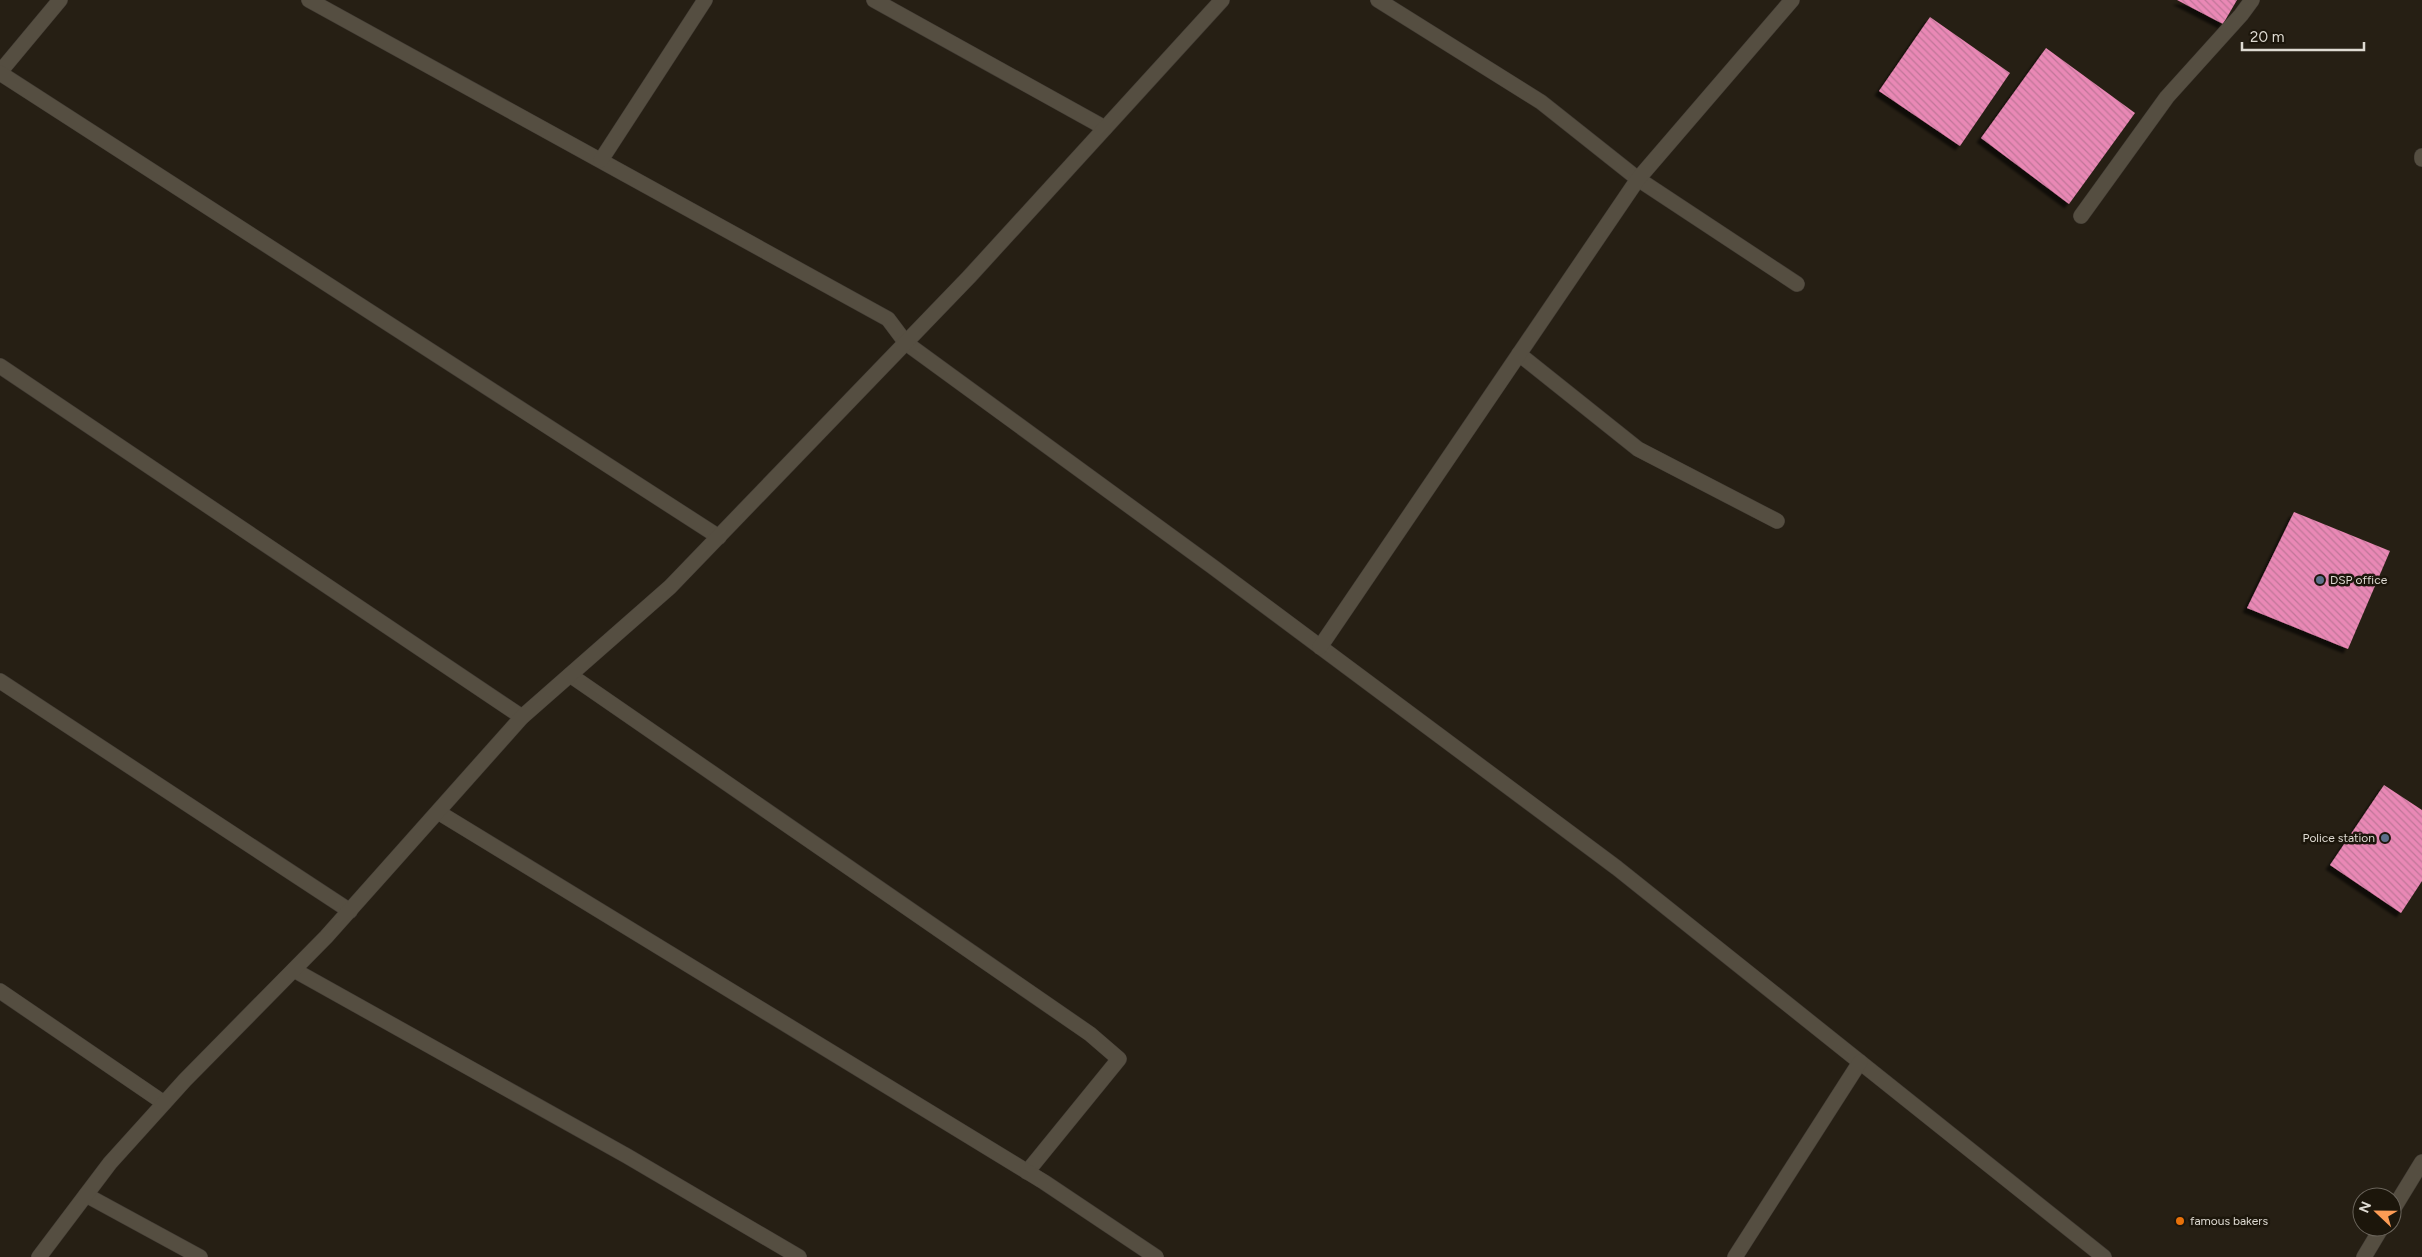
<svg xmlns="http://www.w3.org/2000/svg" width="2422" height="1257" viewBox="0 0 2422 1257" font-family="Figtree,sans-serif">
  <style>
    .building { fill: url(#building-back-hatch); filter: url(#shadow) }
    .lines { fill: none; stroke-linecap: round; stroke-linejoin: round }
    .street-casing { stroke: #413b34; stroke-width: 16 }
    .secondary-casing { stroke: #413b34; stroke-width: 16 }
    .street { stroke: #554e41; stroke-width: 15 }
    .secondary { stroke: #554e41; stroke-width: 15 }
    .service-dot { fill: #5c6f8a; stroke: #1c160b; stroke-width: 2 }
    .food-dot { fill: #e8710a; stroke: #1c160b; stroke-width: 2 }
    .labels { text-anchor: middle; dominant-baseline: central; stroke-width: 5; stroke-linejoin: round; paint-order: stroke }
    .poi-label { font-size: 12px; fill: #dedad2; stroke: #1c160b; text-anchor: start }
  </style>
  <defs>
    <pattern id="building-back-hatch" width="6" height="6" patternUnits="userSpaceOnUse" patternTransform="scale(1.25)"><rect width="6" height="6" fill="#e988b5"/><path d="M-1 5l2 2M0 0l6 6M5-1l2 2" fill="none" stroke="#c07698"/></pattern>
    <filter id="shadow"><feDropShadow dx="-4.5" dy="4.5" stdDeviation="1" flood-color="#0009"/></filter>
  </defs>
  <rect width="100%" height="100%" fill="#261f14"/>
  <!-- building -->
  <g class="building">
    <path d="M2177,0H2237L2223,24Z"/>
    <path d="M1930,17L2010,73L1960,146L1879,91Z"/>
    <path d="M2046,48L2135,113L2069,204L1981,138Z"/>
    <path d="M2294,512L2390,551L2348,649L2247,608Z"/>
    <path d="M2384,785L2422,810V881L2401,913L2330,865Z"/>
  </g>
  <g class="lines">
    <!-- street casing -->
    <g class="street-casing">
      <g id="street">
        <path d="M309,0L888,319L906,343L1213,567L1617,868L2104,1257"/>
        <path d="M874,0L1105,128"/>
        <path d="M1378,0L1541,102L1638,179L1797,284"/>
        <path d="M0,72L60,0"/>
        <path d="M0,73L719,537"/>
        <path d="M2422,156V159"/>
        <path d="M601,160L705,0"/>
        <path d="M2081,216L2167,97L2241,15L2252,0"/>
        <path d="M1519,354L1638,449L1777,521"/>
        <path d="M0,366L522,717"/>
        <path d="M1320,647L1638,179L1792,0"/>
        <path d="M570,675L1090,1034L1119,1059L1027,1172"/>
        <path d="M0,681L350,911"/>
        <path d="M438,812L1044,1182L1156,1257"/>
        <path d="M294,970L627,1156L799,1257"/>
        <path d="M0,991L164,1103"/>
        <path d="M86,1195L200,1257"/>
        <path d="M39,1257L110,1163L185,1080L326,937L522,717L670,587L969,277L1222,0"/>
        <path d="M1735,1257L1860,1062"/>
      </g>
    </g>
    <!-- secondary casing -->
    <g class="secondary-casing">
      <g id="secondary">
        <path d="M2392,1211L2422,1162"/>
        <path d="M2364,1257L2382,1227"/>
      </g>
    </g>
    <!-- street -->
    <use href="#street" class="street"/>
    <!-- secondary -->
    <use href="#secondary" class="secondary"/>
  </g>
  <!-- markers -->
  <g class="service-dot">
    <circle cx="2320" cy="580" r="5"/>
    <circle cx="2385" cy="838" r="5"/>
  </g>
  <circle class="food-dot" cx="2180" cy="1221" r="5"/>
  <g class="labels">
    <!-- poi labels -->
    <g class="poi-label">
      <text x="2330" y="580">DSP office</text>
      <text x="2375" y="838" text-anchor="end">Police station</text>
      <text x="2190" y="1221">famous bakers</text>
    </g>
  </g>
  <!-- north arrow -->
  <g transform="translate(2377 1212) rotate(292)"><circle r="24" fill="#1c160b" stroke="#6a645b"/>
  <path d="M0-4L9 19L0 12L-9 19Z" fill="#fd9c55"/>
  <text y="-8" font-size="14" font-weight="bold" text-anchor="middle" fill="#dedad2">N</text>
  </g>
  <!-- scale -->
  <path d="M2242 42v8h122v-8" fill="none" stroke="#dedad2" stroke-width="2.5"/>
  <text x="2250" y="42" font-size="15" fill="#dedad2" stroke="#1c160b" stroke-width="4" paint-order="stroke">20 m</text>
</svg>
